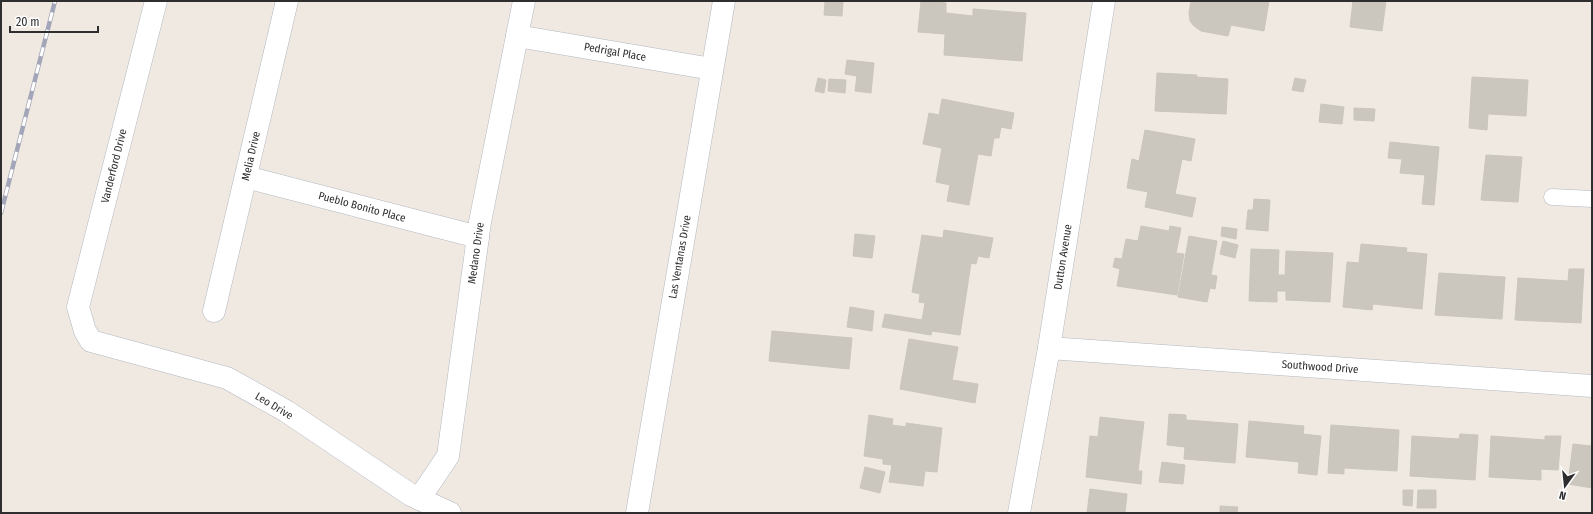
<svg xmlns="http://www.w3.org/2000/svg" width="1593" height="514" viewBox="0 0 1593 514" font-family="'Fira Sans Condensed',sans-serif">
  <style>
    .building { fill: #cbc7bf; stroke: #cbc5ba }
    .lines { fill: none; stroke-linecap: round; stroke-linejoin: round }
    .lane-casing { stroke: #b4b7c1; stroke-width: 17 }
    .street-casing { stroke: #b4b7c1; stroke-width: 23 }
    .secondary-casing { stroke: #b4b7c1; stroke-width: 23 }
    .lane { stroke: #fff; stroke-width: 16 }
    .street { stroke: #fff; stroke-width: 22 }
    .secondary { stroke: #fff; stroke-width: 22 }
    .rail-casing { stroke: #a3a6b8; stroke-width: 4.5 }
    .rail { stroke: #fff; stroke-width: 3; stroke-dasharray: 9; stroke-linecap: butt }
    .labels { text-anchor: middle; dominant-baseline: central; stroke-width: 3; stroke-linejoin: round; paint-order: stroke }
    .street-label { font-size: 11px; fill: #2e2e2e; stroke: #fff }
  </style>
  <rect width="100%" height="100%" fill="#efe9e1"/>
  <!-- building -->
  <g class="building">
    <path d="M825,1H843L842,16L824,15Z"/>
    <path d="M921,1L946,3V13L973,16V9L1026,13L1022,61L944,55L945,34L918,32Z"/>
    <path d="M1191,1H1269L1264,31L1231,25L1228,36L1201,31L1194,26L1190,21L1189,13Z"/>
    <path d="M1353,1H1386L1382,31L1350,27Z"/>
    <path d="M847,60L874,63L871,93L855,91L857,76L845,74Z"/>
    <path d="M1157,73L1197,75L1196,77L1228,79L1226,114L1155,111Z"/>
    <path d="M1472,77L1528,80L1526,116L1488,114L1487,130L1469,128Z"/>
    <path d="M818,78L826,80L824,93L815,91Z"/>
    <path d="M1295,78L1306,80L1303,92L1292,90Z"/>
    <path d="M829,79L846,80L845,93L828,91Z"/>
    <path d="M942,99L1014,113L1011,129L1001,127L999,138H994L991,156L978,154L969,205L947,201L950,185L936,182L942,148L923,144L929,113L939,115Z"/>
    <path d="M1321,104L1344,107L1342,124L1319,122Z"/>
    <path d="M1354,108L1375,109L1374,121L1354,120Z"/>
    <path d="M1145,130L1195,139L1191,161L1182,159L1175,194L1196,198L1192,217L1145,207L1148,192L1127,188L1132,159L1139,161Z"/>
    <path d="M1390,142L1439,147L1434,205L1422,204L1425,175L1400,173L1402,159L1388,158Z"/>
    <path d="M1486,155L1522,157L1518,202L1481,200Z"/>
    <path d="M1254,199L1270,200L1268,231L1246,229L1248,210H1253Z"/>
    <path d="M1141,226L1169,231L1170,226L1181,228L1176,253L1184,254L1177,295L1117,286L1120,269L1113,267L1115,258L1122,259L1126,239L1138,241Z"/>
    <path d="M1222,227L1237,229L1236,239L1221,236Z"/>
    <path d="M944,230L993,238L989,258L978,256L976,264L971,263L960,335L932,331L931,335L882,327L885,314L922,320L925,303L919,302L920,294L912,292L922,235L943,238Z"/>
    <path d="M855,234L875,236L872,258L853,256Z"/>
    <path d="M1189,236L1217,241L1211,275L1217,276L1215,289L1210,288L1207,302L1178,297Z"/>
    <path d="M1223,241L1238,245L1235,258L1220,254Z"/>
    <path d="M1361,244L1407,248L1406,252L1427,254L1422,309L1373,304L1372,310L1343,307L1347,262L1359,263Z"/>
    <path d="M1251,249L1279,250L1278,275H1285L1286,251L1333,253L1330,302L1286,300V291H1277V302L1249,301Z"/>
    <path d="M1569,269H1584L1581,323L1515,320L1518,278L1568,281Z"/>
    <path d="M1439,273L1505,277L1502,319L1435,315Z"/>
    <path d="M850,307L874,311L872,331L847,327Z"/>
    <path d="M772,331L852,338L849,369L769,361Z"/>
    <path d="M909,339L958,347L952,380L978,384L975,403L900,389Z"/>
    <path d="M1169,414L1186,415V420L1238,424L1235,463L1184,459L1185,447L1167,445Z"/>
    <path d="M869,415L893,419L892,425L906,427V423L942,428L937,472L925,471L923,486L889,482L892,465L883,464V459L864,456Z"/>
    <path d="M1100,417L1144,422L1138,471H1142L1141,484L1086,477L1090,436L1098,437Z"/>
    <path d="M1249,421L1304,426L1303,434L1321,436L1317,475L1298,473L1299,462L1246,457Z"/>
    <path d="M1331,425L1399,430L1397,471L1344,468V474L1328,473Z"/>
    <path d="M1460,434L1478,435L1475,480L1410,476L1412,436L1459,439Z"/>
    <path d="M1491,436L1545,440V436H1561L1558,470L1541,469V480L1489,477Z"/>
    <path d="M1592,440V488L1568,484L1573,444L1591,446Z"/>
    <path d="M1162,462L1185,465L1183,484L1159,482Z"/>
    <path d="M865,467L885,472L880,493L860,488Z"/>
    <path d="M1090,489L1127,494L1125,513H1087Z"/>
    <path d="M1403,490H1413L1412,506L1403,505Z"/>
    <path d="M1418,490H1436V508H1417Z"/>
    <path d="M1220,506L1238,507L1237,513H1220Z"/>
  </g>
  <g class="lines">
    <!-- lane casing -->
    <g class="lane-casing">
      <path id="lane" d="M1552,197L1592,199"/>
    </g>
    <!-- street casing -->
    <g class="street-casing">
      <g id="street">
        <path d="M156,1L78,307L85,331L91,341L227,378L286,411L411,495L450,513"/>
        <path d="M517,36L712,69"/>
        <path d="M246,177L478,237"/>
        <path d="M214,311L287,1"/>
        <path d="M1049,348L1592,386"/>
        <path d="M419,499L448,456L480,222L524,1"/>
        <path d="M637,513L724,1"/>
      </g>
    </g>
    <!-- secondary casing -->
    <g class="secondary-casing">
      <path id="secondary" d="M1019,513L1049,348L1104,1"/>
    </g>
    <!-- lane -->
    <use href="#lane" class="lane"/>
    <!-- street -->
    <use href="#street" class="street"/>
    <!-- secondary -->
    <use href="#secondary" class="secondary"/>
    <!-- rail casing -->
    <g class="rail-casing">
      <path id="rail" d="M1,213L55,1"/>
    </g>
    <!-- rail -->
    <use href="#rail" class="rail"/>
  </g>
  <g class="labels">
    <!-- street labels -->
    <g class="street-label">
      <text transform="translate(615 52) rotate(10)">Pedrigal Place</text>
      <text transform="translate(251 156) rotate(-77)">Melia Drive</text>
      <text transform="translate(114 166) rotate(-76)">Vanderford Drive</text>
      <text transform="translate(362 207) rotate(15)">Pueblo Bonito Place</text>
      <text transform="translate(476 253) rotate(-82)">Medano Drive</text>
      <text transform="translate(680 257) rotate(-80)">Las Ventanas Drive</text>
      <text transform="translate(1063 257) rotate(-81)">Dutton Avenue</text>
      <text transform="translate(1320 367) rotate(4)">Southwood Drive</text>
      <text transform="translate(274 406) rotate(31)">Leo Drive</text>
    </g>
  </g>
  <!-- border -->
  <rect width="1593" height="514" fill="none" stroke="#2e2e2e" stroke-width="4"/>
  <!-- north arrow -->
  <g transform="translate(1565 486) rotate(195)" stroke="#ffffff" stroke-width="3" paint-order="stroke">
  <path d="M0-3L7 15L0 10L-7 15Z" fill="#2e2e2e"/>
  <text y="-6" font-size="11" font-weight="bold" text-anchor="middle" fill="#2e2e2e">N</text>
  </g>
  <!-- scale -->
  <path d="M10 26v6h88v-6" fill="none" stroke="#2e2e2e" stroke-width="2"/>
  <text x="16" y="26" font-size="12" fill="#2e2e2e" stroke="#ffffff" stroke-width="3" paint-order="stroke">20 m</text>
</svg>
